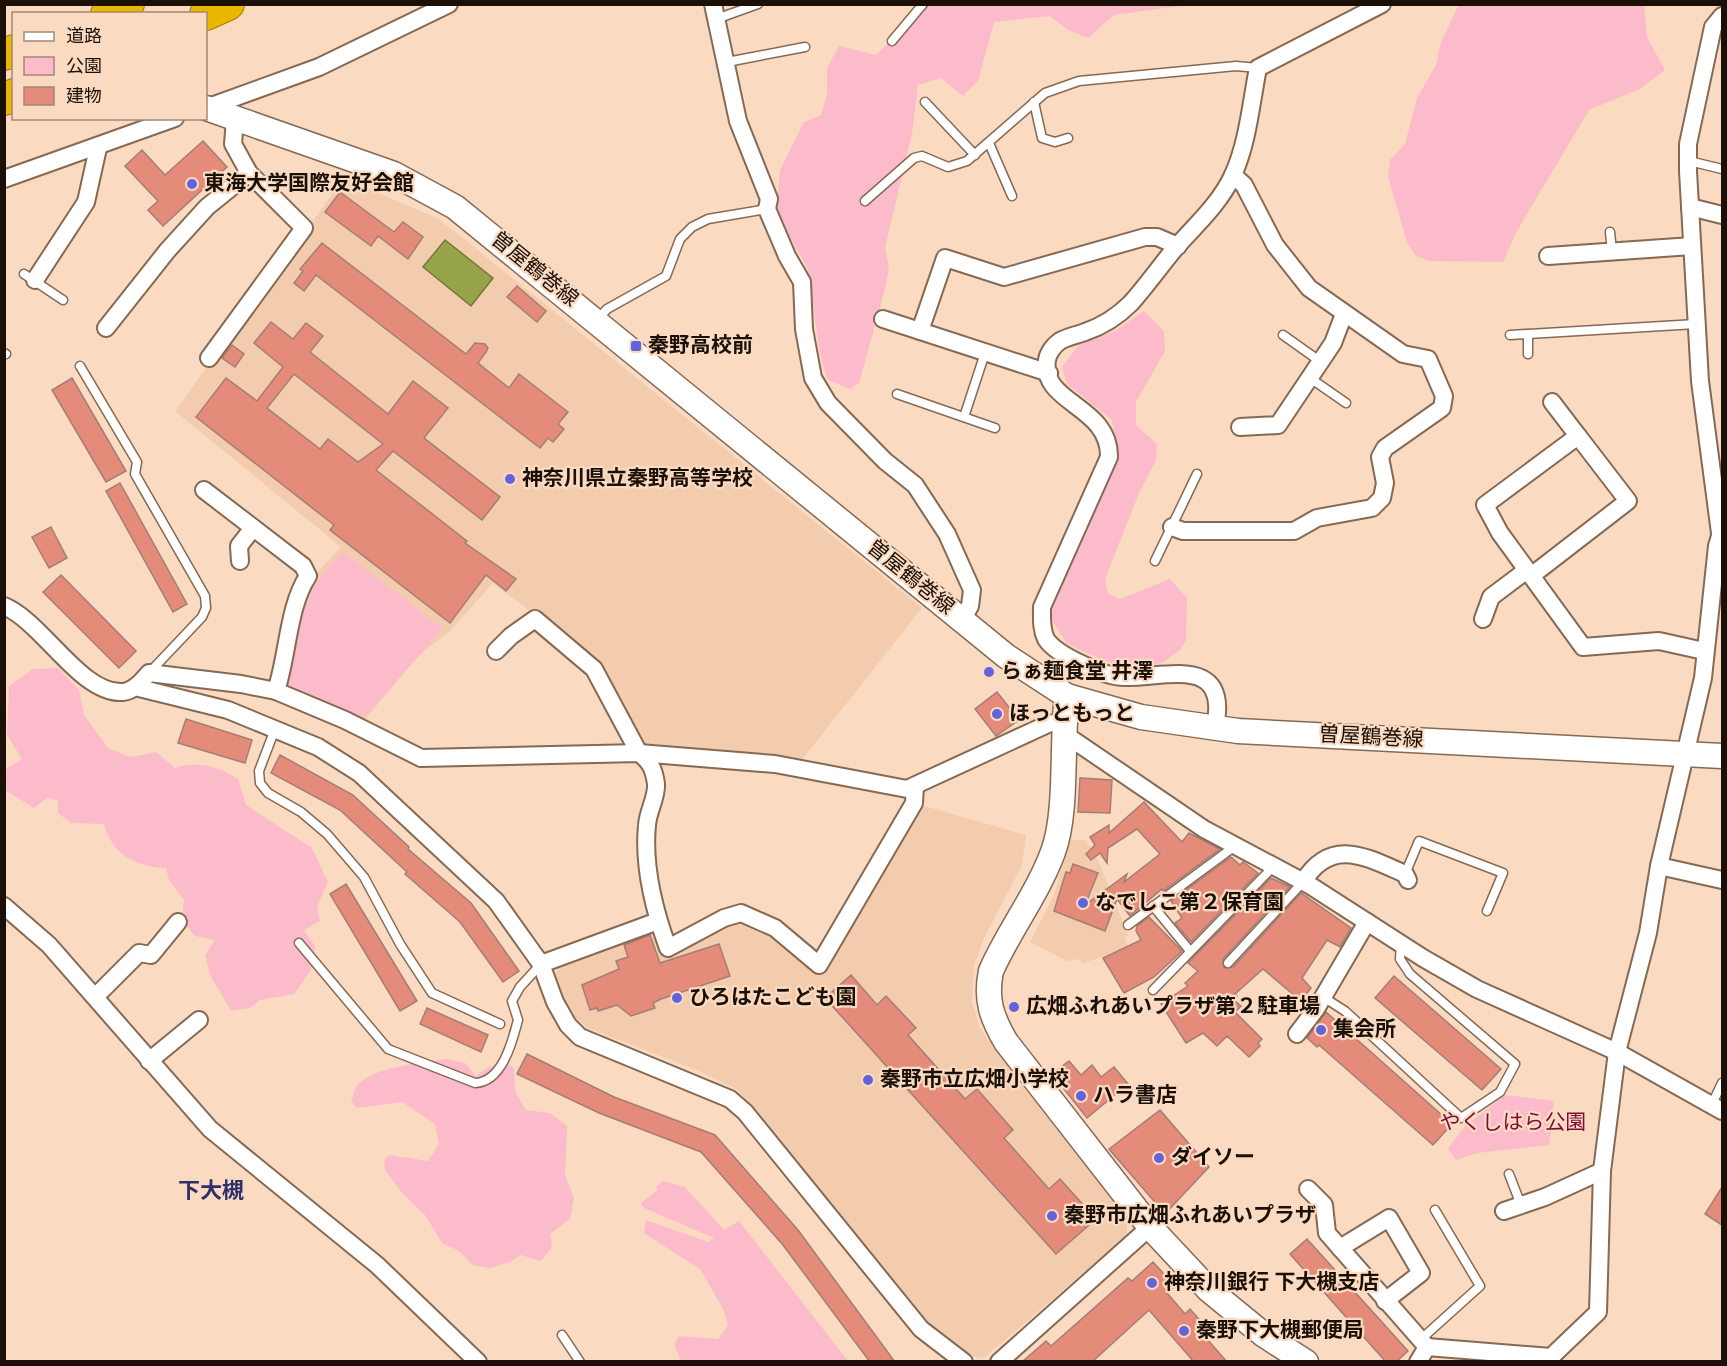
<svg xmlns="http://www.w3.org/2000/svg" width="1727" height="1366" viewBox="0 0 1727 1366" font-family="Overpass,'Noto Sans JP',sans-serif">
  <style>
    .built { fill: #f3ccae }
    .green { fill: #fcbbca }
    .water { fill: #98a44c; stroke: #727838; stroke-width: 1.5 }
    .building { fill: #e58b7a; stroke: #a47d76; stroke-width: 1.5; fill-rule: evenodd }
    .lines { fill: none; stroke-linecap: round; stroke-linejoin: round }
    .lane-casing { stroke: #866953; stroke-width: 11 }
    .street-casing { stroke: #866953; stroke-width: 20 }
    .secondary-casing { stroke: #866953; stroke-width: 27 }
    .highway-casing { stroke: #a27c03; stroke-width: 34 }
    .lane { stroke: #fff; stroke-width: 8 }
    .street { stroke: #fff; stroke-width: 16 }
    .secondary { stroke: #fff; stroke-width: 24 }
    .highway { stroke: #ebb600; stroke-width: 32 }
    .poi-dot { fill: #6262db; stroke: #fadac1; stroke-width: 2 }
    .labels { text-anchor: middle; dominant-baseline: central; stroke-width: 4.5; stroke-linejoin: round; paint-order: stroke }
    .poi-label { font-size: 21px; font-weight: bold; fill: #1b1008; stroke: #fadac1; text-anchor: start }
    .street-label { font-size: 21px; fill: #1b1008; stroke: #fadac1 }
    .park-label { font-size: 21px; fill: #7b0d3b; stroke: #fadac1 }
    .neighbourhood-label { font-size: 22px; font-weight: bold; fill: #2f306a; stroke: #fadac1 }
  </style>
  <rect width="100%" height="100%" fill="#fadac1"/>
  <!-- built -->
  <g class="built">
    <path d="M344,178L439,219L922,608L800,762L740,753L642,748L597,662L493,583L448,633L419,655L363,722L285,687L304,593L312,578L341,547L175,411Z"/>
    <path d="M914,803L1026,835L1022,865L984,938L974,966L972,1002L980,1028L996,1052L1127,1217V1235L984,1358L972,1356L927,1324L758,1111L736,1089L701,1072L586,1027L574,1016L564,999L555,975L558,966L655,929L664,955H671L724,928L739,924L769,937L814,974Z"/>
    <path d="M1071,840H1084L1094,851L1128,935L1124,938L1129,948L1083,963L1079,959L1067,961L1030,942L1054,895Z"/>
  </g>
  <!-- green -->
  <g class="green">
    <path d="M1459,4L1644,5L1647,37L1665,70L1640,89L1589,110L1517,231L1503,262L1429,261L1416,256L1407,242L1388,177L1390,160L1405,144L1417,98L1436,65L1441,42Z"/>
    <path d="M926,5H1187L1114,15L1088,38L1070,31L1049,16L994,22L978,81L963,96L941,78L918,85L912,133L885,248L889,269L885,289L859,383L850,389L827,379L820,354L808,269L776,213L780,170L804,122L821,115L827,94V68L839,46L876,55Z"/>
    <path d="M1144,311L1164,331L1165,351L1136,402V425L1157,444L1156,460L1139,493L1105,579L1108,593L1120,599L1170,579L1187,598L1186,640L1180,650L1162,663L1120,667L1067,644L1049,615L1118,454L1112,420L1067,384L1062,367L1079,345L1115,331Z"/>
    <path d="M342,551L443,629L363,718L287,684L306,595Z"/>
    <path d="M58,668L79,690L84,715L108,748L130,757L156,752L175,768C199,760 218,767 238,779L246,805L312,848L328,882L317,907L320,921L304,930L315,946L311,970L294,994L260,1000L250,1008L231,1011L211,977L205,955L215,940L195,936L182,921L184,900L169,880L166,868C136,867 112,855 104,824L71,823L58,813V801L48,797L34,808L5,790V770L22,759L7,735L9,686L33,669Z"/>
    <path d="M447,1059L465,1063L476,1076C489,1067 500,1058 514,1068L515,1091L526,1110L550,1113L567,1126L565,1175L574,1198L570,1219L550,1234L552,1247L541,1261L521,1255L510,1262L490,1268L473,1265L459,1251L442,1243L425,1215L401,1192L385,1170L384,1161L389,1155L428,1161L439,1144L435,1124L402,1102L357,1108L351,1101C353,1097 354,1091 356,1087C370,1067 424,1062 447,1059Z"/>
    <path d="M1505,1095L1554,1101L1549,1145L1477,1153L1456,1160L1448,1149L1465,1126Z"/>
    <path d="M663,1181L685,1187L724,1230L739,1221L848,1361H681L674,1344L679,1336L718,1339L728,1326L724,1311L701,1270L644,1233L646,1220L708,1242L714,1238L644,1208L641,1203L658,1190L656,1187Z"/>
  </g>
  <!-- water -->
  <path class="water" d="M445,240L493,278L471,306L423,267Z"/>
  <!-- building -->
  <g class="building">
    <path d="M203,141L227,167L163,226L148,210L158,201L125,166L142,150L165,175Z"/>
    <path d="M340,192L394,232L403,222L423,237L408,259L378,236L371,246L325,212Z"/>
    <path d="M322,243L466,354L475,343L485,344L488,348L486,352L478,363L509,388L519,374L568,412L558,424L564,429L553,442L548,438L540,448L316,275L304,291L294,283L303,271L300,269Z"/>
    <path d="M517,286L546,311L537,322L507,297Z"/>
    <path d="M271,322L293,339L306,323L323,336L310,352L388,414L413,381L448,408L424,438L500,497L482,520L393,451L376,470L467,541L465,543L516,579L506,591L486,575L450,623L330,530L334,525L196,417L226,378L257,401L283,367L254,343ZM294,374L383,444L358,462L328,439L320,449L267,408Z"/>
    <path d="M232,345L244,354L235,367L222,358Z"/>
    <path d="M72,378L126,471L106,482L52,390Z"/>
    <path d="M120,483L187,604L173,612L106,491Z"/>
    <path d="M51,527L67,558L49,568L32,537Z"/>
    <path d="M61,575L136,651L119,668L43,592Z"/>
    <path d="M997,692L1019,720L996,736L975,709Z"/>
    <path d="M186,719L252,740L245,763L178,743Z"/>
    <path d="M280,755L353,795L409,847L408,849L471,903L519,971L503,982L460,922L405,874L407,872L340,810L271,773Z"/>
    <path d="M1080,778L1112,780L1110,813L1078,812Z"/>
    <path d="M1144,802L1182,842L1189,833L1220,849L1163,891L1162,889L1130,916L1117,899L1105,931L1054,911L1066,872L1070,873L1073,864L1098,873L1085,905L1127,874L1124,882L1160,854L1137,829L1108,848L1107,863L1100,853L1091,860L1086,854L1095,845L1090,837L1109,825V833Z"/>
    <path d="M1231,857L1240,865L1243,862L1258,873L1191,942L1175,923L1182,918L1171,901Z"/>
    <path d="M1271,878L1290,887L1223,959L1224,968L1233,967L1301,893L1351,928L1340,947L1327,940L1302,978L1311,988L1301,1001L1263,969L1235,994L1237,996L1234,1000L1241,1006L1235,1012L1262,1039L1258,1043L1260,1046L1249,1057L1227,1036L1217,1046L1203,1033L1186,1043L1161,1004L1188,986L1185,983L1198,971L1188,963Z"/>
    <path d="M346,884L417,1001L400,1011L330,894Z"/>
    <path d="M1149,917L1182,951L1154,977L1124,993L1103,958L1141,940L1136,931L1137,926Z"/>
    <path d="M650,935L660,963L719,944L730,976L661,999L653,1003L655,1008L631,1016L617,1005L598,1011L597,1008L590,1010L582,985L619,969L616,961L628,957L624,945Z"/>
    <path d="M851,975L877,1005L886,996L916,1028L908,1035L965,1099L977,1089L1013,1130L1004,1138L1049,1189L1060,1179L1096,1219L1056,1254L825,998Z"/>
    <path d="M1394,976L1501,1069L1482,1090L1375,998Z"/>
    <path d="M427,1008L488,1035L481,1052L420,1024Z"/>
    <path d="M1326,1012L1452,1124L1433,1145L1319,1045L1317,1047L1307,1038Z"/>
    <path d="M527,1054L614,1097L715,1135L798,1230L895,1362H870L783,1245L701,1152L599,1113L517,1074Z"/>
    <path d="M1069,1061L1081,1075L1092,1065L1101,1077L1114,1067L1128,1084L1087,1118L1052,1074Z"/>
    <path d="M1160,1110L1209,1167L1165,1214L1109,1149Z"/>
    <path d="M1722,1187V1225L1705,1214Z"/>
    <path d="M1307,1239L1408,1351L1396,1362H1386L1290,1254Z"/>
    <path d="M1153,1262L1175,1286L1167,1293L1185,1314L1190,1309L1206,1327L1201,1332L1227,1362H1194L1149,1310L1092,1362H1022L1046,1341L1051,1346L1128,1278L1132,1281Z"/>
  </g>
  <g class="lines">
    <!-- lane casing -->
    <g class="lane-casing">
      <g id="lane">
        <path d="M719,18L758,4"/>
        <path d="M892,41L923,4"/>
        <path d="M727,62L805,47"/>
        <path d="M925,102L975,155"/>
        <path d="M1034,102L1042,138L1055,142L1068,138"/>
        <path d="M989,143L1012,196"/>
        <path d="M1689,161L1722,169"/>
        <path d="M865,201L914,158L922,156L948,167L967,161L1045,93L1079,81L1236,66L1258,68"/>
        <path d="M1610,232L1612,252"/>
        <path d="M24,274L63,300"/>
        <path d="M597,320L607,309L666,276L680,239L692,227L708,219L767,209"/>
        <path d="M1283,335L1321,362"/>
        <path d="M1510,335L1696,324"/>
        <path d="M4,353L6,354"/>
        <path d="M1528,354V334"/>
        <path d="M80,366L137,462L135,474L205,596L206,608L202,617L149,673"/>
        <path d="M1310,378L1346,403"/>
        <path d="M897,394L995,428"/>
        <path d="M964,417L985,353"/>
        <path d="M1155,561L1197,474"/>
        <path d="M275,729L259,771L260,783L268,793L301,812L327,834L364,877L400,944L432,993L500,1024"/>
        <path d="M1405,874L1419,841L1503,873L1487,911"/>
        <path d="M1153,906L1190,951"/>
        <path d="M1128,925L1235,846"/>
        <path d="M299,943L388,1049L475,1083C502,1082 512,1043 518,1020L512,1001L520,987L541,964"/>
        <path d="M1228,963L1303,882"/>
        <path d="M1153,990L1274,866"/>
        <path d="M1323,997L1345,1011L1461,1118L1500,1092L1515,1064L1410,974L1400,959L1401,944"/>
        <path d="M1712,1104L1722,1083"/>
        <path d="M1509,1174L1521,1205"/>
        <path d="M562,1335L580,1362"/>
        <path d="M1419,1341L1480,1286L1435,1210"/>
      </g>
    </g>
    <!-- street casing -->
    <g class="street-casing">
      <g id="street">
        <path d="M713,4L738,121L769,199L767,209L787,256L802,282L804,329L813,378L828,403L885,461L915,485L947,534L972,590L970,606L962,620"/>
        <path d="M206,108L319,67L449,4"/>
        <path d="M4,179L175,118"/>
        <path d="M1690,207L1722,215"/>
        <path d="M1548,256L1692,246"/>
        <path d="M35,280L86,202L98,148"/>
        <path d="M883,319L920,331"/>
        <path d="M106,328L167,251L207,207L249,173"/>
        <path d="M209,358L304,228L249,173L233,144L235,119"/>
        <path d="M1049,373L920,331L945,258L1004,277L1145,237H1157L1178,246"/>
        <path d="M1552,402L1578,436"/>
        <path d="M1240,427L1278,425L1333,343L1344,314"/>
        <path d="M204,490L303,566L308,576C288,606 288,655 276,691"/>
        <path d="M1172,527L1183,531H1294L1317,518L1372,508L1382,498L1385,483L1380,457L1385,448L1442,408L1444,396L1428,359L1403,354L1309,288L1275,245L1244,185L1233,175"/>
        <path d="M1720,533L1700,381L1688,171V144L1713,27L1722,16"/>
        <path d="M240,561L239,546L253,528"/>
        <path d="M1531,576L1628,501L1578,436L1485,505L1500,533L1583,647L1659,641L1704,651"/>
        <path d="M4,606C43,622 81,695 123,692C134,691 142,681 149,673L241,684L276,691L345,720L421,758L639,753L775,764L907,789L1048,724L1064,721"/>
        <path d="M1483,619L1491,597L1527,570"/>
        <path d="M496,651L511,636L535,619L594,669L639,753C650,761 654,769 656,784C657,797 648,811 647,825C643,866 654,910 668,948L724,918L741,913L775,928L819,965L914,803L915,786"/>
        <path d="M135,687L228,710L318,747L359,773L496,901L541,964L555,1002L568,1025L580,1037L730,1099L745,1112L921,1329L964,1362"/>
        <path d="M1215,728C1230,654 1167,678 1124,677C1105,677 1056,655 1046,639C1041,629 1042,618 1042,607L1109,457C1110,405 1040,404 1047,360C1048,353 1054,345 1060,341C1067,337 1077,335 1085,332C1103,326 1118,316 1131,303C1147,285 1161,265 1177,246C1197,224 1220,203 1233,175C1248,142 1251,103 1258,68L1382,4"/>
        <path d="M1063,733L1204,829L1311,886L1423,958L1477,989L1617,1052L1722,1111"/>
        <path d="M1659,866L1722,880"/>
        <path d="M1303,882C1331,836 1366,857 1405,874L1408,880"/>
        <path d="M4,906L49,945L210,1129L377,1265L478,1362"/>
        <path d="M541,964L658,921"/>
        <path d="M95,997L139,953L151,955L178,922"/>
        <path d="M1297,1034L1316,1009L1367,922"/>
        <path d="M149,1061L199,1020"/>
        <path d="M1308,1189L1324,1205L1327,1233L1427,1347L1418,1362"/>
        <path d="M1504,1211L1545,1197L1602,1171"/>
        <path d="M1340,1248L1389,1218L1421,1273L1385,1301"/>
        <path d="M1427,1347L1551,1357L1598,1312L1602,1171L1617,1052L1648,933L1659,866L1703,678L1717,546L1722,529"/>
        <path d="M999,1362L1150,1227"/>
      </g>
    </g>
    <!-- secondary casing -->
    <g class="secondary-casing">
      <g id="secondary">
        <path d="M206,108L394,174L455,207L1006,656L1067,696L1141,717L1238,731L1722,756"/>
        <path d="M1067,696C1061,742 1068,812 1053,852C1037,895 1009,930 991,971C985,1000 992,1018 1006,1042L1150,1227L1209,1290L1264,1335L1306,1362"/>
      </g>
    </g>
    <!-- highway casing -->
    <g class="highway-casing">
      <g id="highway">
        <path d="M107,14L128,4"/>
        <path d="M206,14L228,4"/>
        <path d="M4,54L14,51"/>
        <path d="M4,99L14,95"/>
      </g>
    </g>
    <!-- lane -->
    <use href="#lane" class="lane"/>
    <!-- street -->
    <use href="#street" class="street"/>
    <!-- secondary -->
    <use href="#secondary" class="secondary"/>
    <!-- highway -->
    <use href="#highway" class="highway"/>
  </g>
  <!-- markers -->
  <g class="poi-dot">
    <circle cx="192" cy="184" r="6"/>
    <rect x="630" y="340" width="12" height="12" rx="3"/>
    <circle cx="510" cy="479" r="6"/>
    <circle cx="989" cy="672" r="6"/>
    <circle cx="997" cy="714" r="6"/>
    <circle cx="1083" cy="903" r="6"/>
    <circle cx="677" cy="998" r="6"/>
    <circle cx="1014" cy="1007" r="6"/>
    <circle cx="1321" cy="1030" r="6"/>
    <circle cx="868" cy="1080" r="6"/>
    <circle cx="1081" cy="1096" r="6"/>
    <circle cx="1159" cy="1158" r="6"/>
    <circle cx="1052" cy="1216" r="6"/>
    <circle cx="1152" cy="1283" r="6"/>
    <circle cx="1184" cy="1331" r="6"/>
  </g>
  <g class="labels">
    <!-- poi labels -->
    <g class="poi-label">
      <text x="204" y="184">東海大学国際友好会館</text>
      <text x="648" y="346">秦野高校前</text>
      <text x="522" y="479">神奈川県立秦野高等学校</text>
      <text x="1001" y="672">らぁ麺食堂 井澤</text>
      <text x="1009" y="714">ほっともっと</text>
      <text x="1095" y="903">なでしこ第２保育園</text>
      <text x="689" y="998">ひろはたこども園</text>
      <text x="1026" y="1007">広畑ふれあいプラザ第２駐車場</text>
      <text x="1333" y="1030">集会所</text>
      <text x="880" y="1080">秦野市立広畑小学校</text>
      <text x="1093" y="1096">ハラ書店</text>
      <text x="1171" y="1158">ダイソー</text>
      <text x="1064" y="1216">秦野市広畑ふれあいプラザ</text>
      <text x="1164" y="1283">神奈川銀行 下大槻支店</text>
      <text x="1196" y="1331">秦野下大槻郵便局</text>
    </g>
    <!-- street labels -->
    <g class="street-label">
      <text transform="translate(534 270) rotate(39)">曽屋鶴巻線</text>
      <text transform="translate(910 578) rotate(39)">曽屋鶴巻線</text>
      <text transform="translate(1371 738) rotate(3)">曽屋鶴巻線</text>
    </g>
    <!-- park labels -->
    <g class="park-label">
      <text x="1513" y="1123">やくしはら公園</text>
    </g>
    <!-- neighbourhood labels -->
    <g class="neighbourhood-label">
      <text x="211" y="1192">下大槻</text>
    </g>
  </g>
  <!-- border -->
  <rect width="1727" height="1366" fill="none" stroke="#1b1008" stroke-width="12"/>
  <!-- legend -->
  <rect x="12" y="12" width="195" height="108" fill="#fadac1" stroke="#a18977" stroke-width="1.5"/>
  <rect x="24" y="32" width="30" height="9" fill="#ffffff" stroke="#a18977" stroke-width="1.5"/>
  <text x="66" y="42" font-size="18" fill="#1b1008">道路</text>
  <rect x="24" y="57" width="30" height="18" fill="#fcbbca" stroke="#a18977" stroke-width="1.5"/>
  <text x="66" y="72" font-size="18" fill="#1b1008">公園</text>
  <rect x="24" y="87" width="30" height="18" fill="#e58b7a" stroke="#a18977" stroke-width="1.5"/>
  <text x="66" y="102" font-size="18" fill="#1b1008">建物</text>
</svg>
